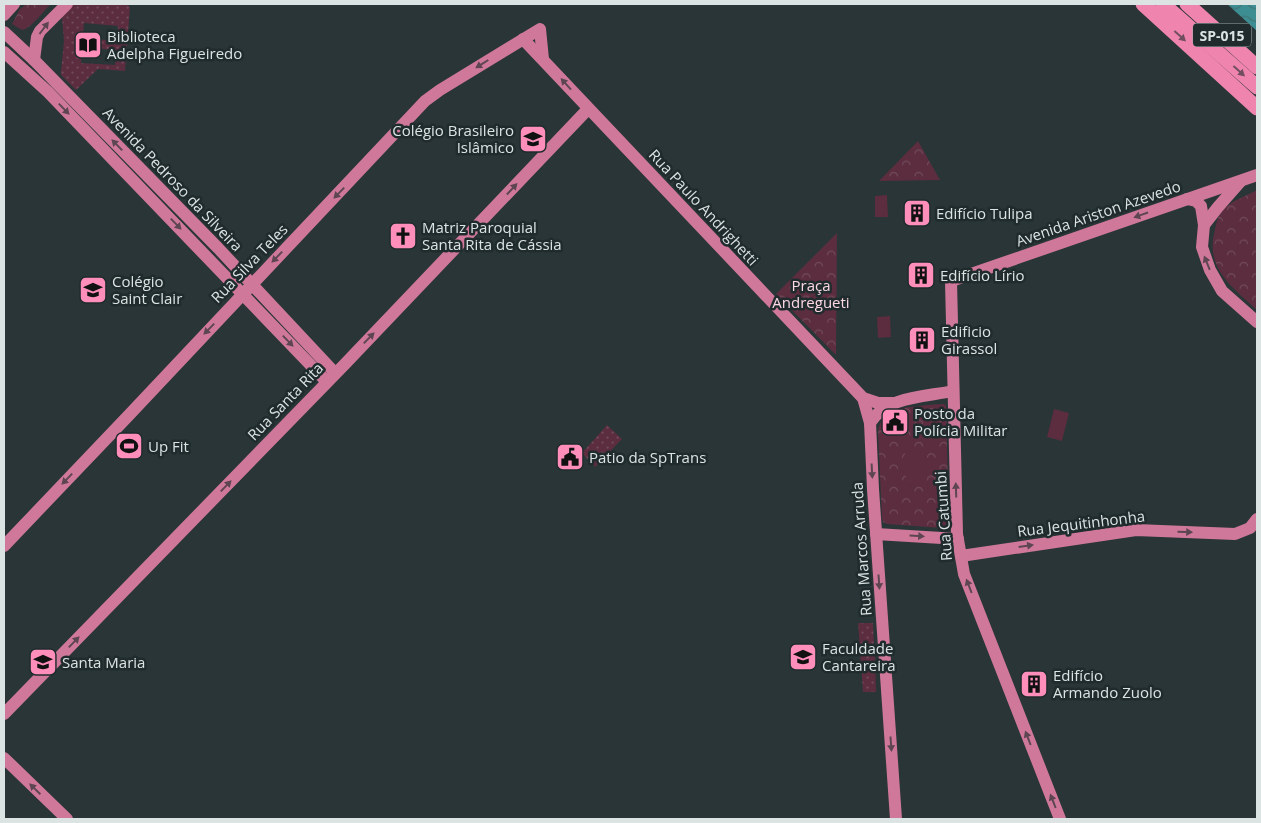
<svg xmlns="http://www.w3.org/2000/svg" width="1261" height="823" viewBox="0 0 1261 823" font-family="'Open Sans',sans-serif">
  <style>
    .grass { fill: url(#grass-dots); fill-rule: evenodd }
    .park { fill: url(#park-crowns) }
    .pitch { fill: #5b2d3f }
    .water { fill: url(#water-waves) }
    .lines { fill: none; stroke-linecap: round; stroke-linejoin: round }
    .major { stroke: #d0789a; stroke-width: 12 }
    .highway { stroke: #ef84ae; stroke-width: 15 }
    .oneway { fill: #5d4652 }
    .oneway2 { fill: #724f60 }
    .labels { text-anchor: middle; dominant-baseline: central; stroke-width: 5; stroke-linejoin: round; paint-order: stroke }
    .shield { fill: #1f2b2c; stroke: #a3acac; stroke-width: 1 }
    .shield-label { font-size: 14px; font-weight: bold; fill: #dbe3e3 }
    .poi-label { font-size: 15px; fill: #dbe3e3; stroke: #1f2b2c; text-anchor: start }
    .street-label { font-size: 15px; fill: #dbe3e3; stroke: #1f2b2c }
    .park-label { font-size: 15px; fill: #fcd8e3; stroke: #1f2b2c }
  </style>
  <defs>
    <pattern id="grass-dots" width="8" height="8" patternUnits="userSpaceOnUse" patternTransform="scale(1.25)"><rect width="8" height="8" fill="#5b2d3f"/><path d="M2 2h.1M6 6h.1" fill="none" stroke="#724b5b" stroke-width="1.8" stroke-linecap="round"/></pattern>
    <pattern id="park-crowns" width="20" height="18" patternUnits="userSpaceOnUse" patternTransform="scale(1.25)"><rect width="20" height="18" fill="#5b2d3f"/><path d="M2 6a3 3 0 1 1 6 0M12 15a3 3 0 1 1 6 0" fill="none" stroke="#724b5b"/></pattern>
    <pattern id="water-waves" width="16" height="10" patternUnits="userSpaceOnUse" patternTransform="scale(1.25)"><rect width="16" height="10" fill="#3d8e92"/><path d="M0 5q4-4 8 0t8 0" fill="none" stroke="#3f7477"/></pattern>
  </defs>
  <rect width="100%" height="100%" fill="#293536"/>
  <!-- grass -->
  <g class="grass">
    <path d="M74,4H126L130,7L125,71L98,69L76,90L61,75V72L64,41L62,18L64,13ZM84,23L118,26L117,41L93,39L92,48L116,50L115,65L81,63Z"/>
    <path d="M607,425L622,439L595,467L582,453Z"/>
    <path d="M858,623H873L874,644H869L870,654H875L876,692H863Z"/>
  </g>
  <!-- park -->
  <g class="park">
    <path d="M27,4H51C43,11 31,29 22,30L12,24L20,9Z"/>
    <path d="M918,141L940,180L879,181L880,180Z"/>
    <path d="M1257,190V310C1234,289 1206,269 1214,234C1216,225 1217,216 1224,209C1233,200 1246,196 1257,190Z"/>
    <path d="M837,233L836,355L776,294Z"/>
    <path d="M944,404L946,406L949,525L948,527L941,528L887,524L883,522L882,518L878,432C879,423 884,414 893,411C902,407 934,404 944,404Z"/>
  </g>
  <!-- pitch -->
  <g class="pitch">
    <path d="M887,195L888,217H875V196Z"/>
    <path d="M890,316L891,337L878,338L877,317Z"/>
    <path d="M1054,409L1069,413L1062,441L1047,437Z"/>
    <path d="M923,451V480H906L905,452Z"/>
  </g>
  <!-- water -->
  <path class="water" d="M1227,4H1257V31Z"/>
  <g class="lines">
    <!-- major -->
    <g class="major">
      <path d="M4,15L14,4"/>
      <path d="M4,32L34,60L218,248L335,373"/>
      <path d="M523,39L863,398L878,403H893"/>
      <path d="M4,52L48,92L327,382"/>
      <path d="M34,60L37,37L40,31L67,4"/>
      <path d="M1187,199L1196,201L1201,206L1204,225L1202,247L1210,270L1222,291L1257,322"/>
      <path d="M1204,225L1218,207L1240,182"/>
      <path d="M863,398L870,423L873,489L896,819"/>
      <path d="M870,423C886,396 925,397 953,391"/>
      <path d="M876,534L958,539"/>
      <path d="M4,546L129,415L425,101L440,90L540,29L543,59"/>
      <path d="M961,556L1136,530L1235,534L1250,528L1257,519"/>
      <path d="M4,714L344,365L588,109"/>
      <path d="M4,758L67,819"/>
      <path d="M1060,819L964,574L957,534L951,281L1257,175"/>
    </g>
    <!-- highway -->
    <g class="highway">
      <path d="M1143,4L1257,108"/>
      <path d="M1163,4L1257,87"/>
      <path d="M1187,4L1257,67"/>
    </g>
  </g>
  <!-- one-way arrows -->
  <defs><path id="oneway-solid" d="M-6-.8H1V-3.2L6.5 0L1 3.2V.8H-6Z" transform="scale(1.25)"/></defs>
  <g class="oneway">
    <use href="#oneway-solid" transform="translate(44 28) rotate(-53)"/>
    <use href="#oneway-solid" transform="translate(482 64) rotate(148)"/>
    <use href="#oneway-solid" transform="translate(566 84) rotate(-132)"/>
    <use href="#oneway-solid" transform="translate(64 109) rotate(46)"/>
    <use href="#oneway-solid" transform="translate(117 145) rotate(-134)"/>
    <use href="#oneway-solid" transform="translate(512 189) rotate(-47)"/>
    <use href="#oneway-solid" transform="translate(339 193) rotate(134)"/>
    <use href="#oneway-solid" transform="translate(1141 215) rotate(161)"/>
    <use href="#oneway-solid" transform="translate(176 224) rotate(46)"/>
    <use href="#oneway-solid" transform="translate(277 257) rotate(134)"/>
    <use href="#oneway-solid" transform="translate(1207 263) rotate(-112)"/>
    <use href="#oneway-solid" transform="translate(209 329) rotate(134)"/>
    <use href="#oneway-solid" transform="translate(369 338) rotate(-46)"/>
    <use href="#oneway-solid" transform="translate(288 341) rotate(46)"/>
    <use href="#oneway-solid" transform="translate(872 471) rotate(87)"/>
    <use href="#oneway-solid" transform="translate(67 479) rotate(134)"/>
    <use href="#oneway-solid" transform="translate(226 486) rotate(-46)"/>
    <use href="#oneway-solid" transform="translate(956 490) rotate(-92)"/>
    <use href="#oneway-solid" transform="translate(1185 532) rotate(2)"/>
    <use href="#oneway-solid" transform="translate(917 536) rotate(4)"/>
    <use href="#oneway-solid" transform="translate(1026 546) rotate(-8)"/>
    <use href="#oneway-solid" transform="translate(879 582) rotate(86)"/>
    <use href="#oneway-solid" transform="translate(969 586) rotate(-111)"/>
    <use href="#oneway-solid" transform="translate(74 642) rotate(-46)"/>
    <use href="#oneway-solid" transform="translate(1028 738) rotate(-111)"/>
    <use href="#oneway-solid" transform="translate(891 744) rotate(86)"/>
    <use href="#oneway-solid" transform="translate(35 789) rotate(-136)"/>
    <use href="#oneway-solid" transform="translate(1053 801) rotate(-111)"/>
  </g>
  <g class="oneway2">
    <use href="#oneway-solid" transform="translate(1180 36) rotate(42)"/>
    <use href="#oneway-solid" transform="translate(1239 71) rotate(42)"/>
  </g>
  <!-- icons -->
  <defs>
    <g id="library-square" transform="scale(1.4375)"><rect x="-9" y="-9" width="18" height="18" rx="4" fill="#ff8eba" stroke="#1f2b2c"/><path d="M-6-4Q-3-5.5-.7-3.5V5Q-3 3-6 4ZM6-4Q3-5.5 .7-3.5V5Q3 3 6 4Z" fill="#111"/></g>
    <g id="school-square" transform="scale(1.4375)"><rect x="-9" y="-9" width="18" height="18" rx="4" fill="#ff8eba" stroke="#1f2b2c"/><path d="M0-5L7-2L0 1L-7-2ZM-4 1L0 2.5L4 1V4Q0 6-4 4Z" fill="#111"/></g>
    <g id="building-square" transform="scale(1.4375)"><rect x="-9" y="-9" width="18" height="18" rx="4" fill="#ff8eba" stroke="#1f2b2c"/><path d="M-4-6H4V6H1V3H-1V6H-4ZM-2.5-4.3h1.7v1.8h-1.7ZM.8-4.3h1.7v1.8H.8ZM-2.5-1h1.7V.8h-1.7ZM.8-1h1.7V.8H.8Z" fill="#111"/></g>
    <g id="church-square" transform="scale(1.4375)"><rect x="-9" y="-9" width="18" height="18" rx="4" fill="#ff8eba" stroke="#1f2b2c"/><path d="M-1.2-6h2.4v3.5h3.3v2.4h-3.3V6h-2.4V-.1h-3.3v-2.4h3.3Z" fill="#111"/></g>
    <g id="civic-square" transform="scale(1.4375)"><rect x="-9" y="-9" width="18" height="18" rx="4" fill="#ff8eba" stroke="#1f2b2c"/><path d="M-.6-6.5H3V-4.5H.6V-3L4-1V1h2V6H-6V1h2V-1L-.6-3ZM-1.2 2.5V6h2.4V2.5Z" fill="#111"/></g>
    <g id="stadium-square" transform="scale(1.4375)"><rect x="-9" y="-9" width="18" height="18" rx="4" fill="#ff8eba" stroke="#1f2b2c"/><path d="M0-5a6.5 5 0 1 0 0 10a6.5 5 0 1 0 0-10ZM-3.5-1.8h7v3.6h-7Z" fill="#111"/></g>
    <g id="university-square" transform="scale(1.4375)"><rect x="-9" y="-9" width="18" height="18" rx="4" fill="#ff8eba" stroke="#1f2b2c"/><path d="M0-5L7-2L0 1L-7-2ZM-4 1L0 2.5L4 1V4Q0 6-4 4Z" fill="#111"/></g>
  </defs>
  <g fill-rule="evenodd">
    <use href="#library-square" x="88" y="45"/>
    <use href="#school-square" x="533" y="139"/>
    <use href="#building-square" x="917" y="213"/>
    <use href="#church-square" x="403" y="236"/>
    <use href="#building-square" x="921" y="275"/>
    <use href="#school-square" x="93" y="290"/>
    <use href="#building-square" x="922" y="340"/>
    <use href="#civic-square" x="895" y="422"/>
    <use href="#stadium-square" x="129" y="446"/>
    <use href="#civic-square" x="570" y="457"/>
    <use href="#university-square" x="803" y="657"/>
    <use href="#school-square" x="43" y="662"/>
    <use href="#building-square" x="1034" y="684"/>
  </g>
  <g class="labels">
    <!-- shield labels -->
    <rect class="shield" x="1193" y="23.5" width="58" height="23" rx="4"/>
    <g class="shield-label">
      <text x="1222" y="35">SP-015</text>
    </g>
    <!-- poi labels -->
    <g class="poi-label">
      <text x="107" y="36">Biblioteca<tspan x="107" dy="17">Adelpha Figueiredo</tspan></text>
      <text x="514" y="130" text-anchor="end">Colégio Brasileiro<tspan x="514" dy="17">Islâmico</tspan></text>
      <text x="936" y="213">Edifício Tulipa</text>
      <text x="422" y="227">Matriz Paroquial<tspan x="422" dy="17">Santa Rita de Cássia</tspan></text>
      <text x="940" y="275">Edifício Lírio</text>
      <text x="112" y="281">Colégio<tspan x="112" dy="17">Saint Clair</tspan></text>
      <text x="941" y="331">Edificio<tspan x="941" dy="17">Girassol</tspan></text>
      <text x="914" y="413">Posto da<tspan x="914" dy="17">Polícia Militar</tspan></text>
      <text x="148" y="446">Up Fit</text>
      <text x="589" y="457">Patio da SpTrans</text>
      <text x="822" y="648">Faculdade<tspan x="822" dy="17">Cantareira</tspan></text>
      <text x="62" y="662">Santa Maria</text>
      <text x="1053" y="675">Edifício<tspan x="1053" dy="17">Armando Zuolo</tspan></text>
    </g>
    <!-- street labels -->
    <g class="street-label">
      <text transform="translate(173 179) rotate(46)">Avenida Pedroso da Silveira</text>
      <text transform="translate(704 207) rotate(47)">Rua Paulo Andrighetti</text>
      <text transform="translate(1098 213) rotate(-19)">Avenida Ariston Azevedo</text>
      <text transform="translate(249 263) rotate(-46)">Rua Silva Teles</text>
      <text transform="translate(285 401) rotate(-46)">Rua Santa Rita</text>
      <text transform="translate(943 516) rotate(-94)">Rua Catumbi</text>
      <text transform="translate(1081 523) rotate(-7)">Rua Jequitinhonha</text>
      <text transform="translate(861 549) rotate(-94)">Rua Marcos Arruda</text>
    </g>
    <!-- park labels -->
    <g class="park-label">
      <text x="811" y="285">Praça<tspan x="811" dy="17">Andregueti</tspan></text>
    </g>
  </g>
  <!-- border -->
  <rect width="1261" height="823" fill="none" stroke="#dbe3e3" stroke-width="10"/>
</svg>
